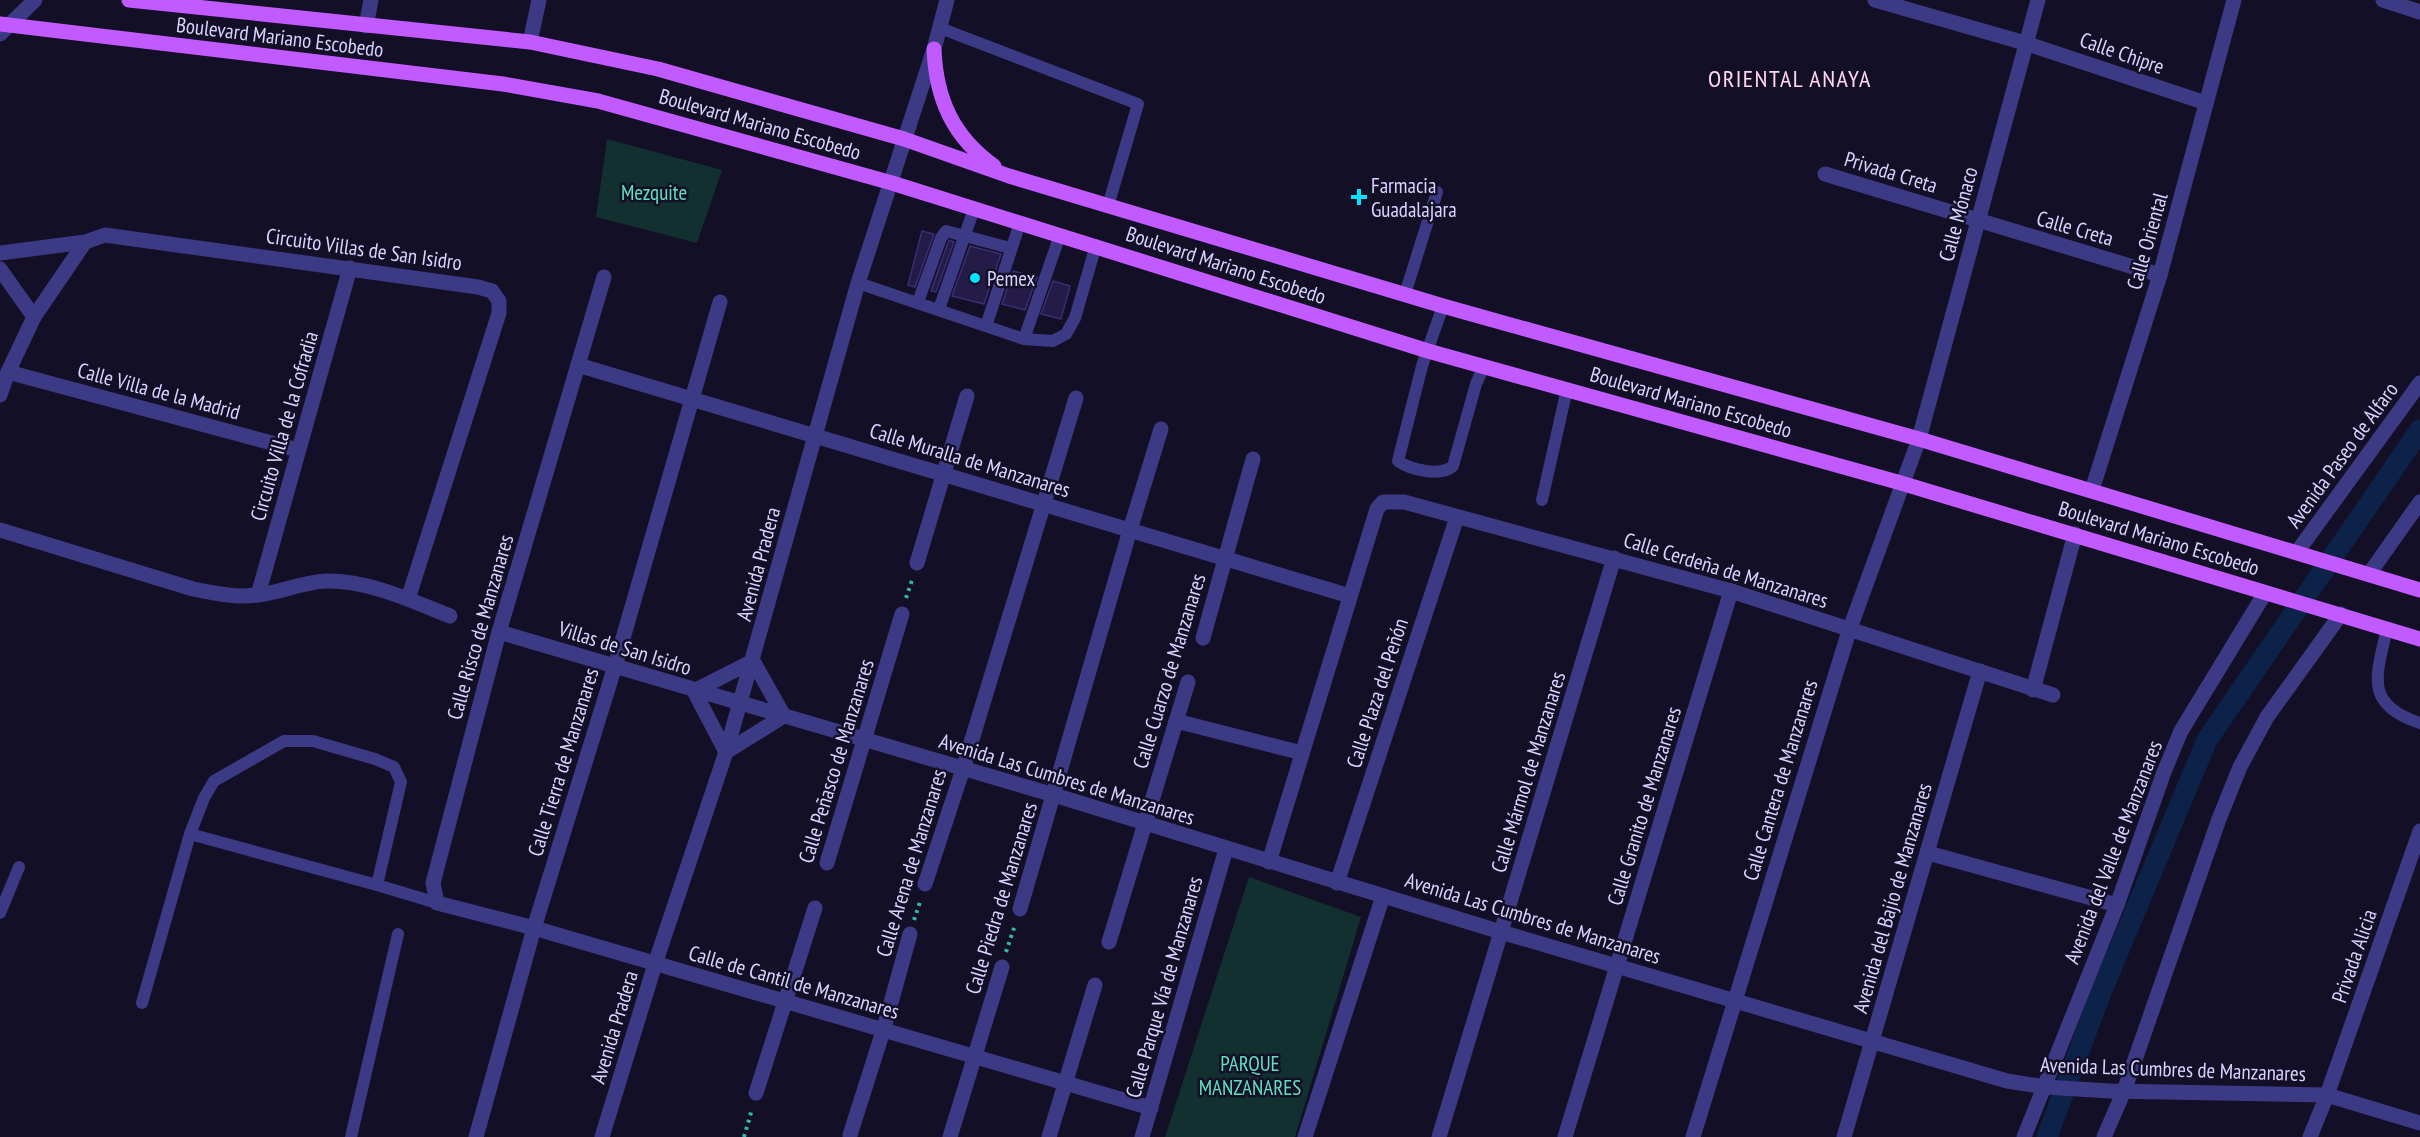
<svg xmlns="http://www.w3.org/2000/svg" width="2420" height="1137" viewBox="0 0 2420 1137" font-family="'PT Sans Narrow',sans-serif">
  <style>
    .green { fill: #12302f }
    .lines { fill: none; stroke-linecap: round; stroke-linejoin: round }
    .canal { stroke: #0c2248; stroke-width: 21 }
    .building { fill: #241b47; stroke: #3b2d73; stroke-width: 1.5 }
    .path { stroke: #2fb8b0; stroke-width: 4; stroke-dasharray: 3 4.5; stroke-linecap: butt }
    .service { stroke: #3d3a85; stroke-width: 12 }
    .minor { stroke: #3d3a85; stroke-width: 15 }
    .tertiary { stroke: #3d3a85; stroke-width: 15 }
    .primary { stroke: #c25bff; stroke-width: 15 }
    .poi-dot { fill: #00e5ff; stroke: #130f26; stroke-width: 2 }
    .labels { text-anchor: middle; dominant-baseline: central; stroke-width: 5; stroke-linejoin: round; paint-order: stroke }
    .street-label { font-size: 21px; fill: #d9d4ff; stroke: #130f26 }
    .poi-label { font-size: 21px; fill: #d9d4ff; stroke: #130f26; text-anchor: start }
    .park-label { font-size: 21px; fill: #5fe0c0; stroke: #130f26 }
    .quarter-label { font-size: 24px; letter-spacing: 1.5px; fill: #ffd6f0; stroke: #130f26 }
  </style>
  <rect width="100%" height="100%" fill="#130f26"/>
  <!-- green -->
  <g class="green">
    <path d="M607,139L722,170L697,243L596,217Z"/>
    <path d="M1249,877L1361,917L1295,1137H1165Z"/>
  </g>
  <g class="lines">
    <!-- canal -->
    <path class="canal" d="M2047,1137L2100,995L2207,740L2420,430"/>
  </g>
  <!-- building -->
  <g class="building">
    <path d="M922,231L934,234L915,287L908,285Z"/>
    <path d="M949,240L954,242L936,292L931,291Z"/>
    <path d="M970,246L1001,254L984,304L952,296Z"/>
    <path d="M1013,271L1037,277L1025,310L1002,304Z"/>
    <path d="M1053,281L1070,286L1061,319L1041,314Z"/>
  </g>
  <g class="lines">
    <!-- path -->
    <g class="path">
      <path d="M906,598L913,577"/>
      <path d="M914,920L921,899"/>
      <path d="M1006,952L1015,925"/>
      <path d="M744,1137L752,1109"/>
    </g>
    <!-- service -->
    <g class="service">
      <path d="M940,28L1138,104L1108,206"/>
      <path d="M858,283L1024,339L1053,341L1066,334L1075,318L1096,245"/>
      <path d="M1405,294L1437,192"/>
      <path d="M918,302L941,238L946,231L1010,248"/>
      <path d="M1443,306L1422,366L1398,461C1411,470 1441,477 1453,466L1476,384L1484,366"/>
      <path d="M939,309L974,209"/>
      <path d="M986,326L1020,223"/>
      <path d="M1024,339L1060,235"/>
      <path d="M1542,500L1567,389"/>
      <path d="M2387,629C2376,676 2364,705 2420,723"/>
      <path d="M190,834L377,885"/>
      <path d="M0,913L19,867"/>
      <path d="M142,1003L190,834L204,798L214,781L284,741H313L375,759L394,767L401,782L377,885L437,903"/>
      <path d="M351,1137L398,934"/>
    </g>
    <!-- minor -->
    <g class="minor">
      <path d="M1875,0L2025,43L2206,103"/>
      <path d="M2383,0L2420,12"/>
      <path d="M366,26L371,0"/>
      <path d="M530,42L539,0"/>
      <path d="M1825,174L2160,275"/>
      <path d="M0,253L85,242L105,235L478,287L492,291L499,301V313L408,599"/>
      <path d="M0,269L34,317"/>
      <path d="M604,277L499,632L433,883L437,903L534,928L1151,1108"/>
      <path d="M578,365L1350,596"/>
      <path d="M8,372L298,450"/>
      <path d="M0,395L8,372L34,317L85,242"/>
      <path d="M2092,490L2160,275L2234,0"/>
      <path d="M0,530L193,589C214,593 236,598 257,595C280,593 302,582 326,581C368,580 412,601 450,616"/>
      <path d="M2297,552L2420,383"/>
      <path d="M917,563L967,396"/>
      <path d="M2369,574L2420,502"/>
      <path d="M258,595L350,268"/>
      <path d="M499,632L1054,795L1501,932L2007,1081L2045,1087L2110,1091L2327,1095L2420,1123"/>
      <path d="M1203,638L1253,459"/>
      <path d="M2033,690L2075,534"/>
      <path d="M1176,721L1302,753"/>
      <path d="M1928,853L2117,905"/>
      <path d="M1269,862L1377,509L1383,502H1404L1731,591L2053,695"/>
      <path d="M827,863L902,614"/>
      <path d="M1337,883L1457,517"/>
      <path d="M925,884L963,769L1076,398"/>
      <path d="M1020,909L1130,530L1161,429"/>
      <path d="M1109,942L1188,682"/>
      <path d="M756,1093L815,908"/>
      <path d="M850,1135L884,1028L910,934"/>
      <path d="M476,1137L534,928L615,666L720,302"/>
      <path d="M950,1137L1002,967"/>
      <path d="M1049,1137L1095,985"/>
      <path d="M1142,1137L1226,849"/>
      <path d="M1305,1137L1383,896"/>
      <path d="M1439,1137L1614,558"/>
      <path d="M1565,1137L1731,591"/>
      <path d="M1693,1137L1849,631L1919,439L2038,0"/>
      <path d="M1844,1137L1980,671"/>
      <path d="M2024,1137L2117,905L2164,772L2181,731L2265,593"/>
      <path d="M2104,1137L2124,1091L2219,819L2240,767L2267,717L2341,614"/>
      <path d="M2310,1137L2327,1095L2420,831"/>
    </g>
    <!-- tertiary -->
    <g class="tertiary">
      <path d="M0,34L35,0"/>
      <path d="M753,661L784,716L726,752L694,691Z"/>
      <path d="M602,1137L655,964L726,752L858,283L934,49L947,0"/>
    </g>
    <!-- primary -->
    <g class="primary">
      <path d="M129,0L530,42L658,69L904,139L1009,176L1443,306L1919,439L2420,590"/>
      <path d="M0,24L503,84L598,101L892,183L1428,351L1901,483L2420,639"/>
      <path d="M934,49C936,99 953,137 994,166"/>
    </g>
  </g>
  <!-- markers -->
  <g class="poi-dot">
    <path d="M1356 188h6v6h6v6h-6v6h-6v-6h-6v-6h6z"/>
    <circle cx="975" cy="278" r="6"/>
  </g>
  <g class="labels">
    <!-- street labels -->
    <g class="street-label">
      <text transform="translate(280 37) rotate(7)">Boulevard Mariano Escobedo</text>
      <text transform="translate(2122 53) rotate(19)">Calle Chipre</text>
      <text transform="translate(760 124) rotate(16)">Boulevard Mariano Escobedo</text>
      <text transform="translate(1891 172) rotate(17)">Privada Creta</text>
      <text transform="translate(1958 214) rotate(-75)">Calle Mónaco</text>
      <text transform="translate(2075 228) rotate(16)">Calle Creta</text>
      <text transform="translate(2147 241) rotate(-74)">Calle Oriental</text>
      <text transform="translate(364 249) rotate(8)">Circuito Villas de San Isidro</text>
      <text transform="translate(1226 265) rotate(18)">Boulevard Mariano Escobedo</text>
      <text transform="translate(159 391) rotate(15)">Calle Villa de la Madrid</text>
      <text transform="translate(1691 402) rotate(16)">Boulevard Mariano Escobedo</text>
      <text transform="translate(284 426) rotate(-74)">Circuito Villa de la Cofradia</text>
      <text transform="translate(2342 455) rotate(-54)">Avenida Paseo de Alfaro</text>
      <text transform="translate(970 460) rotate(17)">Calle Muralla de Manzanares</text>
      <text transform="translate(2159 538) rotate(17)">Boulevard Mariano Escobedo</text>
      <text transform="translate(758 564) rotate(-75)">Avenida Pradera</text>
      <text transform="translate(1726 570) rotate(17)">Calle Cerdeña de Manzanares</text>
      <text transform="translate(480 627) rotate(-74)">Calle Risco de Manzanares</text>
      <text transform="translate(625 648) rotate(17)">Villas de San Isidro</text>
      <text transform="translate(1169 671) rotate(-73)">Calle Cuarzo de Manzanares</text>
      <text transform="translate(1377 693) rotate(-72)">Calle Plaza del Peñón</text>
      <text transform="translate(836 761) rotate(-73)">Calle Peñasco de Manzanares</text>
      <text transform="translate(563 762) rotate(-73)">Calle Tierra de Manzanares</text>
      <text transform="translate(1528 772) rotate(-73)">Calle Mármol de Manzanares</text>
      <text transform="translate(1067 779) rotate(17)">Avenida Las Cumbres de Manzanares</text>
      <text transform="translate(1780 780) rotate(-73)">Calle Cantera de Manzanares</text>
      <text transform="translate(1644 806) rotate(-73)">Calle Granito de Manzanares</text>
      <text transform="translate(2113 852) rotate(-69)">Avenida del Valle de Manzanares</text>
      <text transform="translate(911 863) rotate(-73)">Calle Arena de Manzanares</text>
      <text transform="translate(1001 898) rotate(-73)">Calle Piedra de Manzanares</text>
      <text transform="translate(1892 898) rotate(-74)">Avenida del Bajío de Manzanares</text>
      <text transform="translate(1533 918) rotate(17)">Avenida Las Cumbres de Manzanares</text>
      <text transform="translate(2354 956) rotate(-71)">Privada Alicia</text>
      <text transform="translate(794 982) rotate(16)">Calle de Cantil de Manzanares</text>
      <text transform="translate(1164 987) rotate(-74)">Calle Parque Vía de Manzanares</text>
      <text transform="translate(614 1027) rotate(-73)">Avenida Pradera</text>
      <text transform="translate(2173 1069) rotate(2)">Avenida Las Cumbres de Manzanares</text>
    </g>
    <!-- poi labels -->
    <g class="poi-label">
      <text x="1371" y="185">Farmacia<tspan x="1371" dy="24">Guadalajara</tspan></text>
      <text x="987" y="278">Pemex</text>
    </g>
    <!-- park labels -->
    <g class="park-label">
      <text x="654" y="192">Mezquite</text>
      <text x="1250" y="1063">PARQUE<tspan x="1250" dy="24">MANZANARES</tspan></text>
    </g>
    <!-- quarter labels -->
    <g class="quarter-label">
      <text x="1790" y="78">ORIENTAL ANAYA</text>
    </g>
  </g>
</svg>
